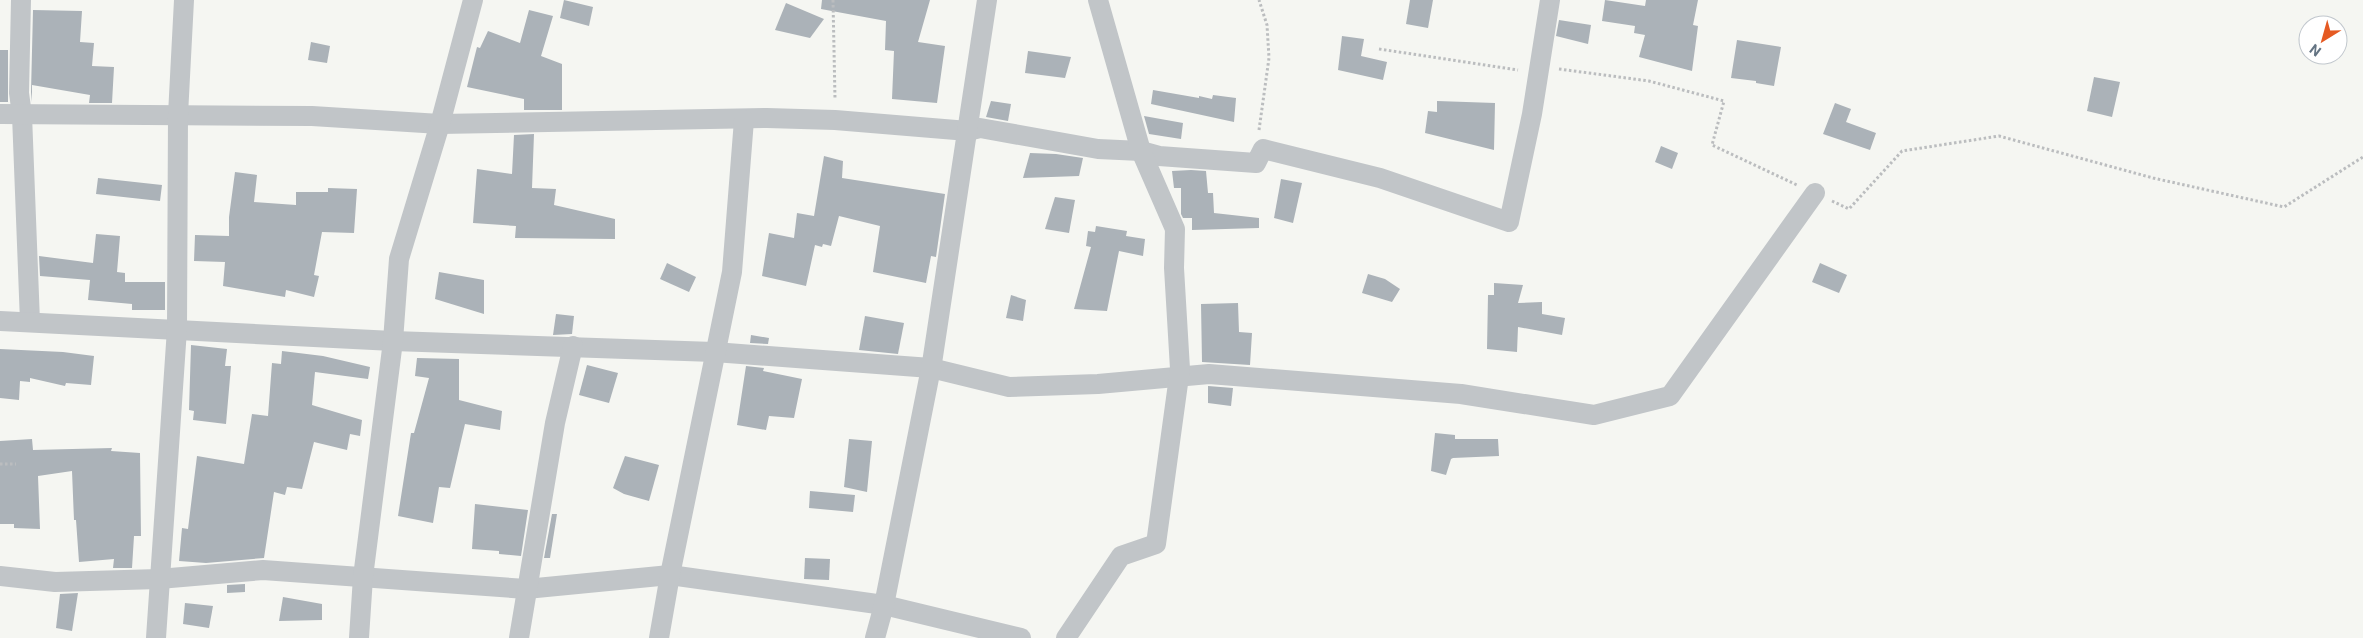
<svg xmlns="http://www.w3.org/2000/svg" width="2363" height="638" viewBox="0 0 2363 638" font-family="Roboto,sans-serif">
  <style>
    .building { fill: #abb2b8 }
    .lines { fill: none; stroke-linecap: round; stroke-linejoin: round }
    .path { stroke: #bbbdbf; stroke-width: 3; stroke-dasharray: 2.5 2.5; stroke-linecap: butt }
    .street { stroke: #c1c5c8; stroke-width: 20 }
  </style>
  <rect width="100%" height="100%" fill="#f5f6f2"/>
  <!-- building -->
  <g class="building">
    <path d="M564,0L593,7L589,26L560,18Z"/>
    <path d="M822,0H930L918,42L945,46L937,103L892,99L894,51L885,50L886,21L821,9Z"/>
    <path d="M1410,0H1433L1428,28L1406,24Z"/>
    <path d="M1605,0L1645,6L1646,0H1698L1693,25L1698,26L1692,71L1639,57L1645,35L1634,33L1635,26L1602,21Z"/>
    <path d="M786,3L824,19L810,38L775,30Z"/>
    <path d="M33,10L82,11L80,42L94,43L92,66L114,67L112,103H89L90,95L32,85V102L31,92Z"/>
    <path d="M529,10L553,16L541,56L562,64V110H524V99L467,87L477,47L480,48L488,31L520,43Z"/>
    <path d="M1559,20L1591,25L1588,44L1556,36Z"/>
    <path d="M1342,36L1364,39L1361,56L1387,62L1383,80L1338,70Z"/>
    <path d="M1737,40L1781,47L1774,86L1756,83V81L1731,78Z"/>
    <path d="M311,42L330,46L327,63L308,60Z"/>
    <rect x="0" y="50" width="8" height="52"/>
    <path d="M1028,51L1071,57L1065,78L1025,73Z"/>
    <path d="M2094,77L2120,82L2112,117L2087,111Z"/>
    <path d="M1153,90L1199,98V96L1212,99L1213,95L1236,98L1234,122L1151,104Z"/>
    <path d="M991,101L1011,104L1008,121L986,117Z"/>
    <path d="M1437,101L1495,103L1494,150L1425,133L1428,111L1437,112Z"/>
    <path d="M1835,103L1851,109L1846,122L1876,133L1870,150L1823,134Z"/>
    <path d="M1144,116L1183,123L1181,139L1149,134Z"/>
    <path d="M534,134L532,188L556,189L554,205L615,219V239L515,238L516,226L473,223L477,169L512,174L514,135Z"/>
    <path d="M1661,146L1678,153L1672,169L1655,162Z"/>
    <path d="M1030,153L1056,154L1083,158L1079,176L1023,178Z"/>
    <path d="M824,156L843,161L842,178L945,194L936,257L931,256L926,283L873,272L880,226L839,216L831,246L823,244L822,247L815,245L806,286L762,276L769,233L794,238L797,213L814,216Z"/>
    <path d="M1191,170L1206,171L1208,193H1213L1214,213L1259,218V228L1192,230V218H1183L1181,214V188H1174L1172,171Z"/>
    <path d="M235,172L257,175L254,202L296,205V192H328V188L357,189L354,233L322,232L314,275L319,276L314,297L286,290L285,297L223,286L225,262L194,261L195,235L229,236V217Z"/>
    <path d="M98,178L162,185L160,201L96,194Z"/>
    <path d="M1281,179L1302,183L1293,223L1274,218Z"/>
    <path d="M1055,197L1075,200L1069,233L1045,229Z"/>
    <path d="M1096,226L1127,231L1126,236L1145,239L1143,256L1119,251L1107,311L1074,309L1091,247L1086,246L1088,231L1095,232Z"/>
    <path d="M96,234L120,236L117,272L125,273V282H165V310H132V304L88,300L90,280L40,276L39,256L93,263Z"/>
    <path d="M667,263L696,277L689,292L660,279Z"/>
    <path d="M1820,263L1847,275L1839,293L1812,282Z"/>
    <path d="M439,272L484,280V314L435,299Z"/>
    <path d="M1368,274L1385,279L1400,289L1392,302L1362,293Z"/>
    <path d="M1494,283L1523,285L1518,303L1542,302V314L1565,318L1562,335L1518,327L1517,352L1487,349L1488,295H1494Z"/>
    <path d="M1011,295L1026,300L1023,321L1006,318Z"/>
    <path d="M1238,303L1239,332L1252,333L1250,365L1202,362L1201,304Z"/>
    <path d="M556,314L574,316L572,334L553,335Z"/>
    <path d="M865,316L904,323L898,354L859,350Z"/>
    <path d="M751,335L769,338L768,344L750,343Z"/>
    <path d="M191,345L227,349L225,366H231L226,424L193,420L194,411L189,410Z"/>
    <path d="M0,349L63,352L94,356L91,385L66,383L65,386L30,378V382L20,381L19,400L0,398Z"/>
    <path d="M282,351L323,356L370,367L368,379L315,372L312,405L362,420L360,436L350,434L347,450L314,442L302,489L287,487L285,495L274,492L264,558L206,563L179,561L182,528L188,529L197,456L244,464L252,414L268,416L272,363L281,364Z"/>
    <path d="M417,358L459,359V400L502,411L500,430L465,424L450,488L439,487L433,523L398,516L411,433H414L429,378L415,376Z"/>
    <path d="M587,365L618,373L609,403L579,395Z"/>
    <path d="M746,366L764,368L763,371L802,379L794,418L769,416L766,430L737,425Z"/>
    <path d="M1208,386L1233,388L1231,406L1208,403Z"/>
    <path d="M1435,433L1455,435V439H1498L1499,456L1453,458L1451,459L1446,475L1431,471Z"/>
    <path d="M32,439L33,450L112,448L111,451L140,453L141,536H134L132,568H113L114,559L79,562L76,520H74L72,471L38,476L40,529L14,528V524H0V441Z"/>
    <path d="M849,439L872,441L867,492L844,487Z"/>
    <path d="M625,456L659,465L649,501L624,494L613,488Z"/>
    <path d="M810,491L855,495L853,512L809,508Z"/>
    <path d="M475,504L528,510L521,556L499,554V551L472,549Z"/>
    <path d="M552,514H557L550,558H544Z"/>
    <path d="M805,558L830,559L829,580L804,579Z"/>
    <path d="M245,584V592L227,593V585Z"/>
    <path d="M78,593L72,631L56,628L60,594Z"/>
    <path d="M283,597L322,604V620L279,621Z"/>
    <path d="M185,603L213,606L209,628L183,624Z"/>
  </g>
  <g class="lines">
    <!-- path -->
    <g class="path">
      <path d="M833,0L835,99"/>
      <path d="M1379,49L1518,70"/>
      <path d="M1559,69L1649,81L1724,101L1712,145L1797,185"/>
      <path d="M1259,130L1269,58L1267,25L1259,0"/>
      <path d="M1832,201L1849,209L1902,151L1999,136L2153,178L2284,207L2363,157"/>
      <path d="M0,464H16"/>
    </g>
    <!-- street -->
    <g class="street">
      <path d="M21,0L19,93L22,115L30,322"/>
      <path d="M0,114L312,116L440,124L767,118L835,120L968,131L980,128L1098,149L1141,151L1159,156L1256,163L1263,149L1380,178L1509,222L1532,114L1550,0"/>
      <path d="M0,321L393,341L714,352L931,368L1009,387L1098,384L1209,374L1461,394L1594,415L1670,396L1815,193"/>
      <path d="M0,576L55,582L159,579L263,570L526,589L670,575L884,605L1021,638"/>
      <path d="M156,638L177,329L178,115L184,0"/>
      <path d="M359,638L363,577L393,341L399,259L440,124L473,0"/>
      <path d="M519,638L555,423L573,346"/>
      <path d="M659,638L670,575L732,272L744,120"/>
      <path d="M875,638L884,605L932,363L987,0"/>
      <path d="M1066,638L1121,556L1156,544L1180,369L1174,268L1175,229L1141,151L1098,0"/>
    </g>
  </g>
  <!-- north arrow -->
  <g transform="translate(2323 40) rotate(217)"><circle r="24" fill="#ffffff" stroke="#c1c7cd"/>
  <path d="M0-4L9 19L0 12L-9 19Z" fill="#e55a22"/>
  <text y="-8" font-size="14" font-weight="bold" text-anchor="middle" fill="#647483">N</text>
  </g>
</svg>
